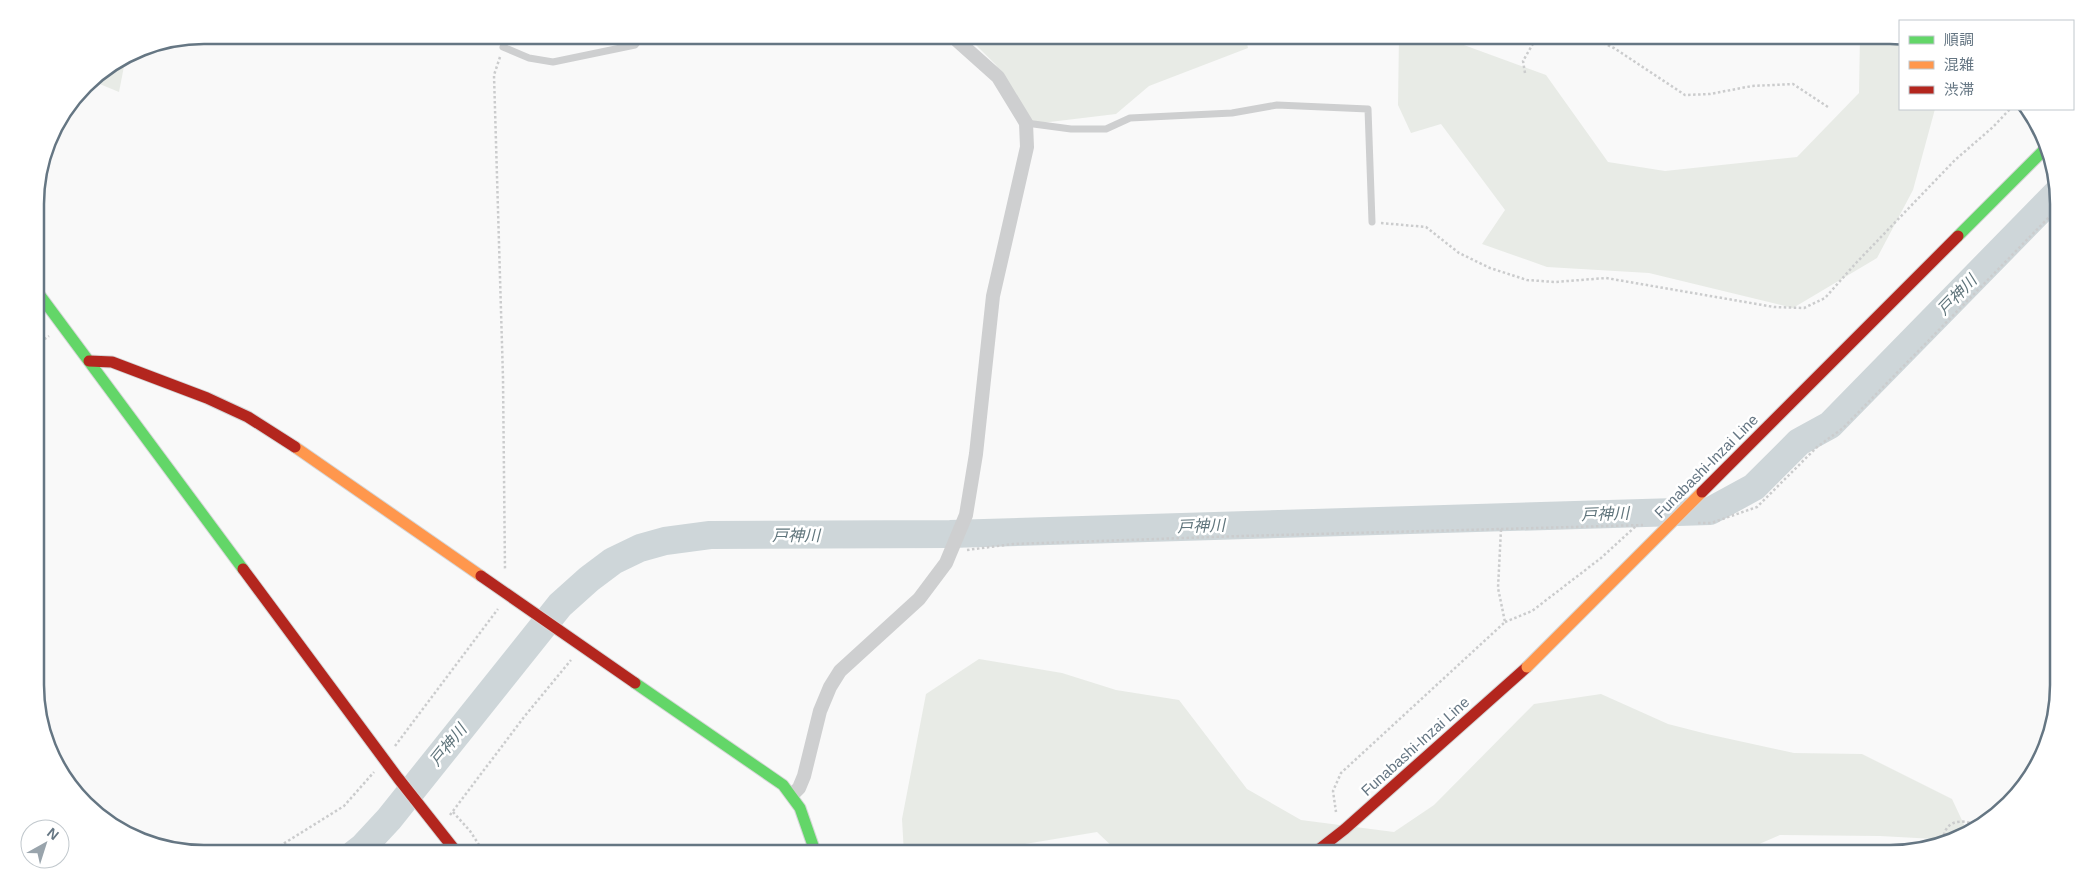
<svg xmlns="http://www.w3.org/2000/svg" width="2094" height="889" viewBox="0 0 2094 889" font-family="Helvetica,'Noto Sans JP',sans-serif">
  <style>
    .green { fill: #e8ebe6 }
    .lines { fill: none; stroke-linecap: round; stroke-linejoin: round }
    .river { stroke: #ced6d9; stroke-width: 28 }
    .fast-casing { stroke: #d5d6d7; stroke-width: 13 }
    .slow-casing { stroke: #d5d6d7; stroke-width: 13 }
    .jam-casing { stroke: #d5d6d7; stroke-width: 13 }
    .path { stroke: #cbcccd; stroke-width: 2.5; stroke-dasharray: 2.5 2.5; stroke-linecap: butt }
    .lane { stroke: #cecfd0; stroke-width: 7 }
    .street { stroke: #cecfd0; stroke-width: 14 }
    .fast { stroke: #63d668; stroke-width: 11 }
    .slow { stroke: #ff974d; stroke-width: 11 }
    .jam { stroke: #b3261e; stroke-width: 11 }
    .fast-bridge-casing { stroke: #d5d6d7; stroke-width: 13; stroke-linecap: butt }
    .slow-bridge-casing { stroke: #d5d6d7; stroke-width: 13; stroke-linecap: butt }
    .jam-bridge-casing { stroke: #d5d6d7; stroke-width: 13; stroke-linecap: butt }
    .fast-bridge { stroke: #63d668; stroke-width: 11 }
    .slow-bridge { stroke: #ff974d; stroke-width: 11 }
    .jam-bridge { stroke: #b3261e; stroke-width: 11 }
    .labels { text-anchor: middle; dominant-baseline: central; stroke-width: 5; stroke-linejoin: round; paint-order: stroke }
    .street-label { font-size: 15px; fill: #657683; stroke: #fff }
    .water-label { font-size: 16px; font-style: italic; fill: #60757c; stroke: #fff }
    .rim { fill: none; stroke: #657683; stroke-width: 2.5 }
  </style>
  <rect width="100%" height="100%" fill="#f9f9f9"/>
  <!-- green -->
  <g class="green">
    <path d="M966,35H1245L1248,48L1149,86L1116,114L1033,124L996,65Z"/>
    <path d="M1399,35L1442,37L1546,75L1608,162L1665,171L1797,157L1859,93L1860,35H1890L1900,37V109H1935L1913,190L1877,258L1793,308L1649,273L1547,267L1482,244L1505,210L1441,124L1411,133L1398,105Z"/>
    <path d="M126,56L119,92L90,80L92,77Z"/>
    <path d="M979,659L1062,673L1116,690L1179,700L1247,789L1301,820L1394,832L1434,805L1534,704L1601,694L1668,724L1707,734L1794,753L1862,754L1952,799L1968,833L1953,840L1880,836L1780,835L1736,854H1120L1097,832L1019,845L991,854H904L902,819L926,694Z"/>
  </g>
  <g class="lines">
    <!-- river -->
    <path class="river" d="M354,854L363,847L389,819L560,605L589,579L613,561L640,548L665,541L710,535L950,534L1710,511L1754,487L1799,442L1830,425L2058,192"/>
    <!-- fast casing -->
    <g class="fast-casing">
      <g id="fast">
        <path d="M36,290L243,569"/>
        <path d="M635,683L783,785L800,808L816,854"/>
      </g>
    </g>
    <!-- slow casing -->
    <g class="slow-casing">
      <path id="slow" d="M295,447L481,576"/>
    </g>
    <!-- jam casing -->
    <g class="jam-casing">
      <g id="jam">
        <path d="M89,361L112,362L207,398L248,417L295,447"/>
        <path d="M243,569L398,778L458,854"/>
        <path d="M481,576L635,683"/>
        <path d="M1313,854L1345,829L1527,667"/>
      </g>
    </g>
    <!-- path -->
    <g class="path">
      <path d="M489,35L496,41"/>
      <path d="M1585,35L1614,48L1685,95L1710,94L1752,86L1793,84L1828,107"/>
      <path d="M500,57L494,75L503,378L505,570"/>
      <path d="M1525,73L1523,61L1538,35"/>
      <path d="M1381,223L1426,227L1459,253L1490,268L1527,280L1555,282L1606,278L1774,307L1804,308L1825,298L1856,263L1955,160L1993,127L2010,109"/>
      <path d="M36,345L49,336"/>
      <path d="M1698,523H1711L1757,507L1817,447L1843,428L2058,208"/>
      <path d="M1501,529L1643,525"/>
      <path d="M967,550L1013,544L1241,536L1501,529L1498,588L1505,622L1341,773L1333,791L1336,812"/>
      <path d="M1505,622L1532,611L1601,558L1636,526"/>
      <path d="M395,746L498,609"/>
      <path d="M453,812L470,831L485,854"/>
      <path d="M450,815L524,717L571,660"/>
      <path d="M1942,845C1944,819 1959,818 1981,826"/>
      <path d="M267,854L344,806L374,772"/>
      <path d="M417,854L427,843"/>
    </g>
    <!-- lane -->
    <g class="lane">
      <path d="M503,47L529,58L553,62L635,45L643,35"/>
      <path d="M1026,123L1071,129H1106L1130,118L1232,113L1277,105L1368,109L1372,222"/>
    </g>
    <!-- street -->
    <path class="street" d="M793,794L799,788L804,776L820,711L830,687L840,671L919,599L946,563L966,515L976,454L993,296L1027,147L1026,123L998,77L951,35"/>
    <!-- fast -->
    <use href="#fast" class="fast"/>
    <!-- slow -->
    <use href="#slow" class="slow"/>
    <!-- jam -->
    <use href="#jam" class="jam"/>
    <!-- fast-bridge casing -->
    <g class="fast-bridge-casing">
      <path id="fast-bridge" d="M1958,236L2044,150"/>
    </g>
    <!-- slow-bridge casing -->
    <g class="slow-bridge-casing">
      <path id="slow-bridge" d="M1527,667L1702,492"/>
    </g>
    <!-- jam-bridge casing -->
    <g class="jam-bridge-casing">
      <path id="jam-bridge" d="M1702,492L1958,236"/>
    </g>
    <!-- fast-bridge -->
    <use href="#fast-bridge" class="fast-bridge"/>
    <!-- slow-bridge -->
    <use href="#slow-bridge" class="slow-bridge"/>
    <!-- jam-bridge -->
    <use href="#jam-bridge" class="jam-bridge"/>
  </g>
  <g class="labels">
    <!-- street labels -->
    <g class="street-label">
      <text transform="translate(1706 466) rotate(-45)">Funabashi-Inzai Line</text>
      <text transform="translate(1415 746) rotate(-42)">Funabashi-Inzai Line</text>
    </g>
    <!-- water labels -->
    <g class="water-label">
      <text transform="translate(1957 295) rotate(-46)">戸神川</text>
      <text transform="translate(1605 514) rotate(-2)">戸神川</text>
      <text transform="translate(1201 526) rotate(-2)">戸神川</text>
      <text x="796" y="535">戸神川</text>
      <text transform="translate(448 745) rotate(-51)">戸神川</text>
    </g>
  </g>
  <!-- crop -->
  <path d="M0 0H2094V889H0ZM204 44H1890A160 160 0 0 1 2050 204V685A160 160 0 0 1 1890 845H204A160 160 0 0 1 44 685V204A160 160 0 0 1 204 44Z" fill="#fff" fill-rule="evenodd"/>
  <path class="rim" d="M204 44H1890A160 160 0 0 1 2050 204V685A160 160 0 0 1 1890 845H204A160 160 0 0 1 44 685V204A160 160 0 0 1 204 44Z"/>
  <!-- legend -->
  <rect x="1899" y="20" width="175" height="90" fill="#ffffff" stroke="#c1c8cd"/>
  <rect x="1909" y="36" width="25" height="8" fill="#63d668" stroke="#c1c8cd"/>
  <text x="1944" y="45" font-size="15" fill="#657683">順調</text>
  <rect x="1909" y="61" width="25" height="8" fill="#ff974d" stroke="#c1c8cd"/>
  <text x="1944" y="70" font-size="15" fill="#657683">混雑</text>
  <rect x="1909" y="86" width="25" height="8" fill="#b3261e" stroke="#c1c8cd"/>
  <text x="1944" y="95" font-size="15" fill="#657683">渋滞</text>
  <!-- north arrow -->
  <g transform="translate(45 844) rotate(39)"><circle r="24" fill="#ffffff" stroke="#c1c8cd"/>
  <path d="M0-4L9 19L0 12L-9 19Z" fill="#99a4ac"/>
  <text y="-8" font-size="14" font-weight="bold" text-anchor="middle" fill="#657683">N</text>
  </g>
</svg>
